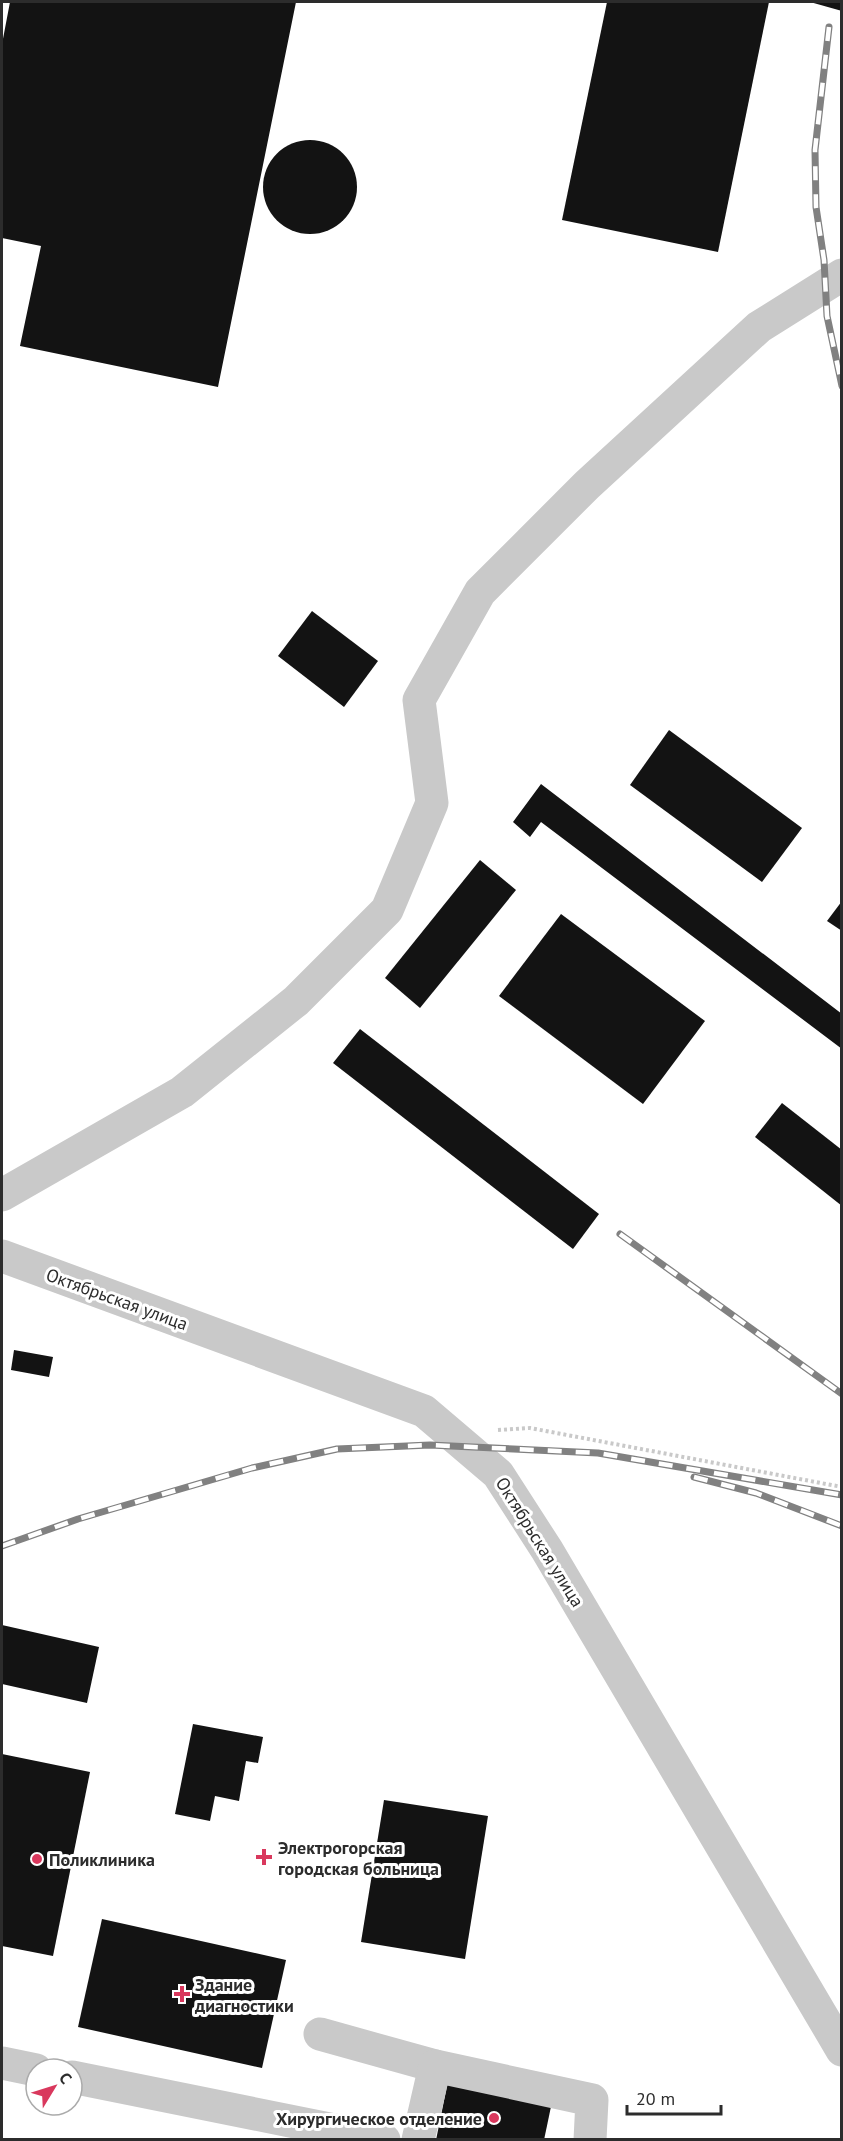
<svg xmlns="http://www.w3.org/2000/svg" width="843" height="2141" viewBox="0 0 843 2141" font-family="'PT Sans',sans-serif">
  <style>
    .building { fill: #131313 }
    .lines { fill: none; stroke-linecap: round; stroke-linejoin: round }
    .path { stroke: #c9c9c9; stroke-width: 4; stroke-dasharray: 3 3; stroke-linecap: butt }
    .minor { stroke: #c9c9c9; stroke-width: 33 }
    .rail-casing { stroke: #818181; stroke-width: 7 }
    .rail { stroke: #fff; stroke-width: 4.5; stroke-dasharray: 14; stroke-linecap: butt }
    .poi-dot { fill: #d9385d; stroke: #fff; stroke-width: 2 }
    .labels { text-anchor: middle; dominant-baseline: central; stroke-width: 6; stroke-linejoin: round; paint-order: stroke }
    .street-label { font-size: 18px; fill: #2c2c2c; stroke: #fff }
    .poi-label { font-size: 18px; font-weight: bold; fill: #2c2c2c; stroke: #fff; text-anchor: start }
  </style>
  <rect width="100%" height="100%" fill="#fff"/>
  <!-- building -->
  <g class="building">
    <path d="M10,2H296L218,387L20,346L41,246L2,238V44Z"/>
    <path d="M607,2H769L718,252L562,220Z"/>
    <path d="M810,2H842V11Z"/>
    <circle cx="310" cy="187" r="47"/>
    <path d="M312,611L378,661L344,707L278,656Z"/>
    <path d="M669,730L802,828L762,882L630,785Z"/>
    <path d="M541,784L842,1014V1049L541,822L530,837L513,822Z"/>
    <path d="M480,860L516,890L420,1008L385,978Z"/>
    <path d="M842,901V931L827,921Z"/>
    <path d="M561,914L705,1021L643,1104L499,996Z"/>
    <path d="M360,1029L599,1214L573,1249L333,1063Z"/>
    <path d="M782,1103L842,1150V1206L755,1137Z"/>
    <path d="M14,1350L53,1357L49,1377L11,1370Z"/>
    <path d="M2,1625L99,1647L87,1703L2,1684Z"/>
    <path d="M193,1724L263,1737L258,1763L246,1761L239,1801L215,1796L210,1821L175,1814Z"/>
    <path d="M2,1754L90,1772L53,1956L2,1946Z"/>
    <path d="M384,1800L488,1816L465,1959L361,1942Z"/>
    <path d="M102,1919L286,1960L262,2068L78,2027Z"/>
    <path d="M449,2076L553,2097L544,2140H436Z"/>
  </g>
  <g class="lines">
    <!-- path -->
    <path class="path" d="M498,1430L530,1428L842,1487"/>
    <!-- minor -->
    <g class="minor">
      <path d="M2,1195L182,1092L296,1001L387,910L432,803L419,700L480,592L587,485L759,327L842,275"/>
      <path d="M2,1256L424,1411L498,1474L547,1550L842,2050"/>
      <path d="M320,2034L435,2066"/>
      <path d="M2,2063L36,2070"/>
      <path d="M72,2077L384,2140"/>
      <path d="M418,2140L435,2066L592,2100L590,2140"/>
    </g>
    <!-- rail casing -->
    <g class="rail-casing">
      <g id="rail">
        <path d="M829,27L815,150L816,207L824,260L827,316L842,386"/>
        <path d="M620,1234L842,1394"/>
        <path d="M694,1477L756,1493L842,1526"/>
        <path d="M2,1546L78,1519L252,1468L337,1449L430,1445L598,1453L842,1495"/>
      </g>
    </g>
    <!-- rail -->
    <use href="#rail" class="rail"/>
  </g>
  <!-- markers -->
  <g class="poi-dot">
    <path d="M261 1848h6v6h6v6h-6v6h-6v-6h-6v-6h6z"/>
    <circle cx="37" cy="1859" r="6"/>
    <path d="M179 1985h6v6h6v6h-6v6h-6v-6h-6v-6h6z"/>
    <circle cx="494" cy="2118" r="6"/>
  </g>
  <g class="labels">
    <!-- street labels -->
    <g class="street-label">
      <text transform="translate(117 1299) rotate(20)">Октябрьская улица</text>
      <text transform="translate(540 1542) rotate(58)">Октябрьская улица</text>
    </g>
    <!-- poi labels -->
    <g class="poi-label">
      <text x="278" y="1847">Электрогорская<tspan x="278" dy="21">городская больница</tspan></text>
      <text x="49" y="1859">Поликлиника</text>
      <text x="195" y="1984">Здание<tspan x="195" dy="21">диагностики</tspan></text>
      <text x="482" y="2118" text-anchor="end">Хирургическое отделение</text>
    </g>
  </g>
  <!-- border -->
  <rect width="843" height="2141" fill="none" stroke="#2c2c2c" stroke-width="6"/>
  <!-- north arrow -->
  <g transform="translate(54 2087) rotate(52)"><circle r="28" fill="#ffffff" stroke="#ababab" stroke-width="1.5"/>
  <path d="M0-4.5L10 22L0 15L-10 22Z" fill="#d9385d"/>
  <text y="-9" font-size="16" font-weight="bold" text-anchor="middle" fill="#2c2c2c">С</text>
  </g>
  <!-- scale -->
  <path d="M627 2105v9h94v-9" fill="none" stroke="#2c2c2c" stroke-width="3"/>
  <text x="636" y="2105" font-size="18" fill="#2c2c2c" stroke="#ffffff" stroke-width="4.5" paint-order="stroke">20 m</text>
</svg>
